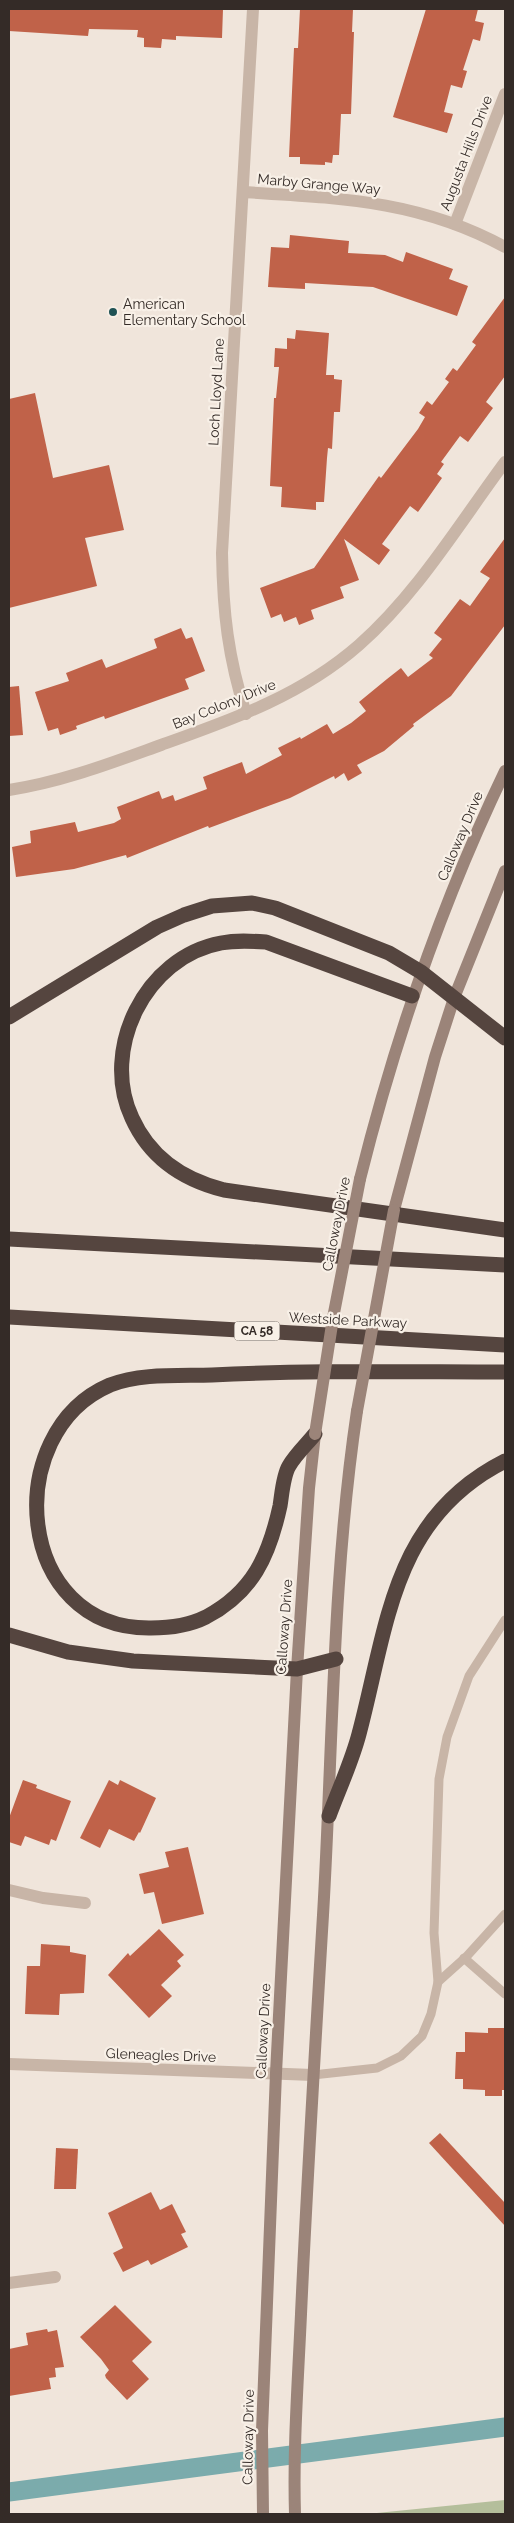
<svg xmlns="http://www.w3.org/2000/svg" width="514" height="2523" viewBox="0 0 514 2523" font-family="Raleway,sans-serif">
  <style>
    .green { fill: #b4be9b }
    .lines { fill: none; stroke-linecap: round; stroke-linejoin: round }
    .canal { stroke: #7babac; stroke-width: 19 }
    .building { fill: #c06249 }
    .service { stroke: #c8b5a7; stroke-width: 9 }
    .minor { stroke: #c8b5a7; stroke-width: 12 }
    .secondary { stroke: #9b8479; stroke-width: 12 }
    .motorway { stroke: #55453f; stroke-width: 15 }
    .secondary-bridge { stroke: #9b8479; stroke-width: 12 }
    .poi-dot { fill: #1f5254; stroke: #f8f0e7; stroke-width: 2 }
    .labels { text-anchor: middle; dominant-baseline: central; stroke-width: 4.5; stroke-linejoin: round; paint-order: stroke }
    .shield { fill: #f8f0e7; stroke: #6f6661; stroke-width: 1 }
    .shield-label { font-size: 12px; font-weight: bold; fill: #342b27 }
    .street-label { font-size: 14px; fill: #342b27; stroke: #f8f0e7 }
    .poi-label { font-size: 14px; fill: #342b27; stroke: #f8f0e7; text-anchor: start }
  </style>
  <rect width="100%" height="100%" fill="#f0e5db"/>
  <!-- green -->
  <path class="green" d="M505,2500V2514H367Z"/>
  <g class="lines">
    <!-- canal -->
    <path class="canal" d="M9,2492L505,2427"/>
  </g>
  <!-- building -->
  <g class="building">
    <path d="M9,9H223L222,38L176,36V40L162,39L161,48L144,47V38L137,37L138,30L89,29L88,36L9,31Z"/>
    <path d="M300,9H353L352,32H354L351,114H341L339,155H333L332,163L325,162V165L300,164V157H289L294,48H298Z"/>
    <path d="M426,9H478L475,21L484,23L480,41L473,39L463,70L467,71L462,88L451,85L444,112L453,114L447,133L393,117Z"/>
    <path d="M290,235L349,241L348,253L385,255L403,262L406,252L453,269L449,279L468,286L457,316L373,287L305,283V289L268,287L271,247L289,248Z"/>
    <path d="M505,297V376L486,402L493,408L468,442L460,436L441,462L444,464L437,474L442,478L428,498L418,512L410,506L382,544L390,550L379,565L344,539L359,580L340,587L344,598L311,610L314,619L299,625L296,617L284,622L281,614L271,618L260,588L314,568L379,476L381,478L418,429L425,417L419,413L427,401L432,405L449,382L445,379L453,368L457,371L476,345L472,342Z"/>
    <path d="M296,330L329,333L326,375H334V379L342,380L340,412H334L332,449L328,448L327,458L324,502H316V510L281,507L282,487L270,486L274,398H276L279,367H274L275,348L287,349V338L295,339Z"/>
    <path d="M35,393L53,478L109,465L124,530L85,538L97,586L9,608V399Z"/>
    <path d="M505,538V625L451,696L413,724L414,726L384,751L357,765L362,773L348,781L344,773L335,779L334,776L290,798L209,828L208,826L127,858L126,855L74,869L16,877L12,847L31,843L30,831L75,822L78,832L114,823L121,819L117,807L159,791L162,799L173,795L175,801L207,789L203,777L242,762L246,774L282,755L278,748L300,737L301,739L327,724L333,734L351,723L366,711L359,702L387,679L401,668L408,677L433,658L429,655L442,639L434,633L460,599L470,606L490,578L480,572Z"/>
    <path d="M181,628L186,639L192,637L205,671L185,679L189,689L105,719L104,716L76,726L77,729L60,735L58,728L48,731L35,692L69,681L66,673L102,659L106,668L157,648L154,639Z"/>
    <path d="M19,686L23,735L9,736V687Z"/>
    <path d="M23,1780L37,1785L36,1788L71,1801L56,1841L51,1839L49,1845L25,1836L21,1846L9,1842V1818Z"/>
    <path d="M109,1780L118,1785L120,1780L156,1798L140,1833L139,1832L134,1841L109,1829L100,1848L80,1838Z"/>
    <path d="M188,1847L204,1914L162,1924L154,1892L144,1894L139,1874L169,1867L165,1852Z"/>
    <path d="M159,1929L184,1955L177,1961L181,1966L161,1985L172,1996L149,2018L108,1975L128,1953L130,1956Z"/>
    <path d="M41,1944L70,1946V1952L86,1955L84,1993L60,1994L59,2015L25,2014L27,1966H40Z"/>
    <path d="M488,2028H505V2090H502V2096H485V2090L463,2089V2079H455L456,2052H465V2032L488,2033Z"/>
    <path d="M440,2133L505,2203V2226L429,2143Z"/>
    <path d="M56,2148L78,2149L76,2189H54Z"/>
    <path d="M151,2192L160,2210L172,2204L186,2232L181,2234L188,2247L151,2265L148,2260L123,2272L113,2253L123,2248L108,2213Z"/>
    <path d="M115,2305L152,2342L132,2361L149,2379L127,2400L106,2378L105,2375L109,2370L101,2359L80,2337Z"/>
    <path d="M47,2329L48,2332L57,2330L64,2367L55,2368L56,2377L49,2378L51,2389L9,2396V2349L28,2345L26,2333Z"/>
  </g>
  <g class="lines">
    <!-- service -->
    <g class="service">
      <path d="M464,1958L505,1994"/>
      <path d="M438,1982L467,1956L505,1914"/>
      <path d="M313,2075L377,2068L401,2056L422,2036L431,2014L438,1982L434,1933L439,1779L447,1737L469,1676L505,1620"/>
    </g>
    <!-- minor -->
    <g class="minor">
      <path d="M243,192C338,198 419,200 505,247"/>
      <path d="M455,224L505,94"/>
      <path d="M246,714C228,657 223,613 222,553L253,9"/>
      <path d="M9,790C62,782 111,763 161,745C231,720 301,696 359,645C417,594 459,524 505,462"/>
      <path d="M9,1890L43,1898L85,1903"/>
      <path d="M9,2064L313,2075"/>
      <path d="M9,2283L55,2277"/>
    </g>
    <!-- secondary -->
    <g class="secondary">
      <path d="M360,1179C395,1039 442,902 505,771"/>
      <path d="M394,1210L435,1057L454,998L505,871"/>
      <path d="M263,2514L262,2431L276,2073L297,1669L309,1488L315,1434"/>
      <path d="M295,2514C293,2448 298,2381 301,2314C307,2181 315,2048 323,1915C333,1747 332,1578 357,1411"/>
    </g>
    <!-- motorway -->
    <g class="motorway">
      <path d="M412,996L266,942C251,941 236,940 221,943C145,957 100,1050 132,1118C150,1158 184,1180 224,1190L505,1230"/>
      <path d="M9,1017L157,927L184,915L212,906L252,903L275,908L389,953L421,972L505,1038"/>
      <path d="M9,1239L505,1265"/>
      <path d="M9,1317L505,1345"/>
      <path d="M315,1434C307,1444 296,1454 289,1466C283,1476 282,1494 280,1506C269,1556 253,1592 206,1617C190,1625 169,1628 151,1628C14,1630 0,1432 110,1385C141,1373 179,1376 212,1375C309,1370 407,1372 505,1372"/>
      <path d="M9,1635L68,1652L133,1661L297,1669L336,1659"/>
      <path d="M329,1816C339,1789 352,1761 359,1734C388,1625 392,1518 505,1461"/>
    </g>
    <!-- secondary-bridge -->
    <g class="secondary-bridge">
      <path d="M357,1411L394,1210"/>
      <path d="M315,1434L333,1318L360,1179"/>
    </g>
  </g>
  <!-- markers -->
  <circle class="poi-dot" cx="113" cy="312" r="5"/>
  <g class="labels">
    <!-- shield labels -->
    <rect class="shield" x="234.5" y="1321.5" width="45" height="19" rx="4"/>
    <g class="shield-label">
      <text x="257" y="1331">CA 58</text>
    </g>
    <!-- street labels -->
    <g class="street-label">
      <text transform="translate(466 153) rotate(-69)">Augusta Hills Drive</text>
      <text transform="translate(319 184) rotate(5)">Marby Grange Way</text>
      <text transform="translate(216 392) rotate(-87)">Loch Lloyd Lane</text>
      <text transform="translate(224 704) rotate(-22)">Bay Colony Drive</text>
      <text transform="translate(460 836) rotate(-67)">Calloway Drive</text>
      <text transform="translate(336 1224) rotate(-79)">Calloway Drive</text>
      <text transform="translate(348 1320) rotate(3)">Westside Parkway</text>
      <text transform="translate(284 1627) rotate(-86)">Calloway Drive</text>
      <text transform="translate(263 2031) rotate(-87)">Calloway Drive</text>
      <text transform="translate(161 2055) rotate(2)">Gleneagles Drive</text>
      <text transform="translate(248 2437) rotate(-89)">Calloway Drive</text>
    </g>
    <!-- poi labels -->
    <g class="poi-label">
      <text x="123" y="304">American<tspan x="123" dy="16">Elementary School</tspan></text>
    </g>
  </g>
  <!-- border -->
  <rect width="514" height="2523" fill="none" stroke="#342b27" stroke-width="20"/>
</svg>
